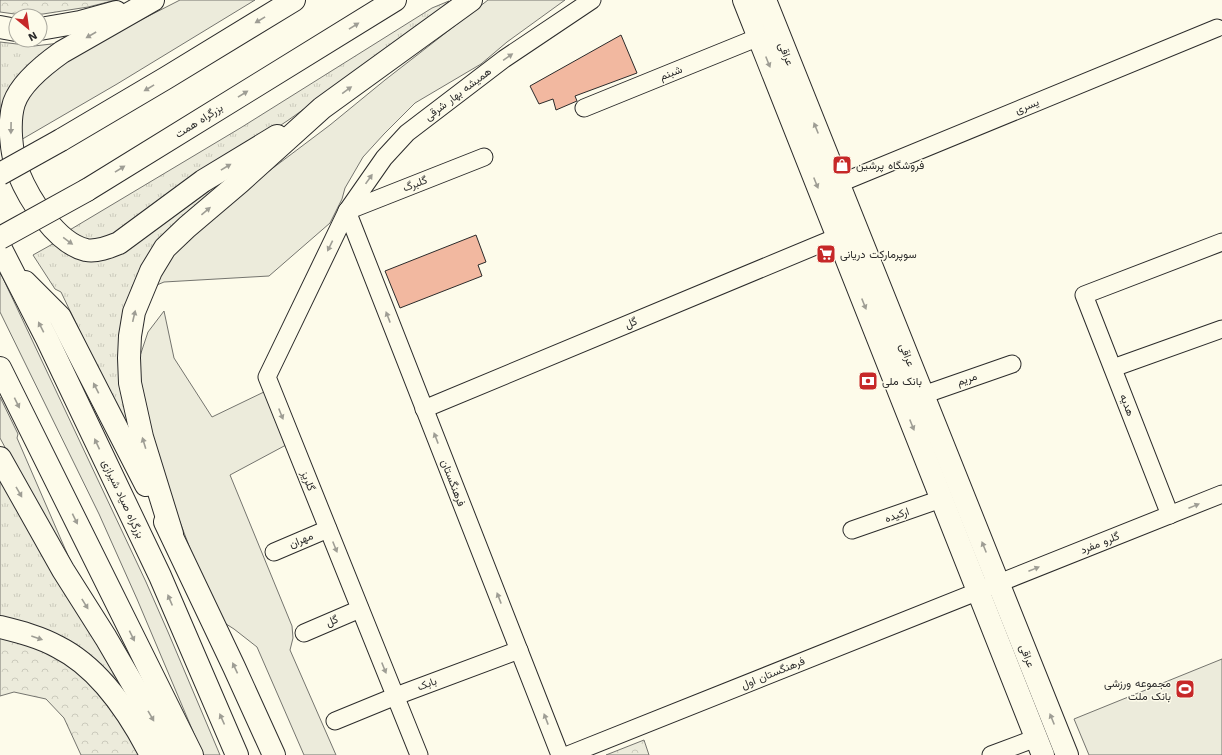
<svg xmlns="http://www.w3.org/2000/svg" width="1222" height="755" viewBox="0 0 1222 755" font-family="'Work Sans',Vazirmatn,sans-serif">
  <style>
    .grass { fill: url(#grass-tufts); stroke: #74746e }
    .forest { fill: url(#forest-crowns); stroke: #74746e }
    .garden { fill: #ecebdb; stroke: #74746e }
    .building { fill: #f2b8a0; stroke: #2b2b2b }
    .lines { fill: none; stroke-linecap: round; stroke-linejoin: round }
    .minor-casing { stroke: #2b2b2b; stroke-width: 19 }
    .secondary-casing { stroke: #2b2b2b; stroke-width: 24 }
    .trunk-casing { stroke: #2b2b2b; stroke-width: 24 }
    .minor { stroke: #fdfbea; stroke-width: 17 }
    .secondary { stroke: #fdfbea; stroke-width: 22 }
    .trunk { stroke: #fdfbea; stroke-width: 22 }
    .trunk-bridge-casing { stroke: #2b2b2b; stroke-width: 24; stroke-linecap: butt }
    .trunk-bridge { stroke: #fdfbea; stroke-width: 22 }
    .oneway { fill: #9e9d94 }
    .labels { text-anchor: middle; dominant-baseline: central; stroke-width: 3; stroke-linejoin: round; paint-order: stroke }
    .street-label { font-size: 11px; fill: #2b2b2b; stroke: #fdfbea }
    .poi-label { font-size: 11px; fill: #2b2b2b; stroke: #fdfbea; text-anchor: start }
  </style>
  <defs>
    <pattern id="grass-tufts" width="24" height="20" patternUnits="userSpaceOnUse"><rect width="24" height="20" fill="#ecebdb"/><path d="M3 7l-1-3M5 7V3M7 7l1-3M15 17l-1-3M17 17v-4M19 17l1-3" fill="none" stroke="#cbcabc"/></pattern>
    <pattern id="forest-crowns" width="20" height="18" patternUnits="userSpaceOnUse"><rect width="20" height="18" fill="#ecebdb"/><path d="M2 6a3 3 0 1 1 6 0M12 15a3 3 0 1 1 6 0" fill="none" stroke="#cbcabc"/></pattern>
  </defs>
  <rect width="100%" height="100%" fill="#fdfbea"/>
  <!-- grass -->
  <g class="grass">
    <path d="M449,1L431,18L317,100L287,121L224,163L124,234L85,242L68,231L242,127L432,8Z"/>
    <path d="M0,42L34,46L60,43L6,140L0,144Z"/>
    <path d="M294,128L186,213L168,230L152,250L132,287L142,461L61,292L55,289L33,255L58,241L81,255Z"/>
    <path d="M0,478L161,753L0,620Z"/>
  </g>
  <!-- forest -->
  <g class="forest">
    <path d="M0,0H116L88,7L43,14L22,15L0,12Z"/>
    <path d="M0,634L14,637L81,670L144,755H81L64,718L46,699L14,692L0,696Z"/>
    <path d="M644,740L649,755H606Z"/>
  </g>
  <!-- garden -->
  <g class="garden">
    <path d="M180,0H255L117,84L19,141V115L33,82L96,41L133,24Z"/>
    <path d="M488,0H565L507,42L481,64L415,103L384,134L363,157L345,188L342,199L330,223L269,276L164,282L150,288L165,260L261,177L330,125L385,80Z"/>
    <path d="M1,274L146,582L168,632L220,755H203L137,599L99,514L0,312V275Z"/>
    <path d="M164,311L174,358L212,417L266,391L286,445L230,475L292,626L293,638L290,650L336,755H304L257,647L234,629L223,622L200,575L174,506L145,409L138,362L148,332Z"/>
    <path d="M0,397L18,434L17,438L76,574L37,507L0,438Z"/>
    <path d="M1222,659V755H1089L1074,719Z"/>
  </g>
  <!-- building -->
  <g class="building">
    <path d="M621,35L637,73L575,96L577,101L556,110L553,99L539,104L530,86Z"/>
    <path d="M476,235L486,262L478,265L482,276L400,308L385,271Z"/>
  </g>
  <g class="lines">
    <!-- minor casing -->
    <g class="minor-casing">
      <g id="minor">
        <path d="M584,108L759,37"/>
        <path d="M838,184L1217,28"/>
        <path d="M347,211L560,755"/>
        <path d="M347,211L484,157"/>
        <path d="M1113,368L1222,329"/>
        <path d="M923,395L1012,364"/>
        <path d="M424,409L849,232"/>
        <path d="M1170,515L1084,295L1222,242"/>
        <path d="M852,530L941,499"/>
        <path d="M274,552L328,529"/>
        <path d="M304,633L360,609"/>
        <path d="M335,721L396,696L519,650"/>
        <path d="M419,755L267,377L347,211L384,158L407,133L504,59L592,0"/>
        <path d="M568,755L1222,494"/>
        <path d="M991,755L1036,738"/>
      </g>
    </g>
    <!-- secondary casing -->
    <g class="secondary-casing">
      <g id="secondary">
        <path d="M744,0L1043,755"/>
        <path d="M765,0L1067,755"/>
      </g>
    </g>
    <!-- trunk casing -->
    <g class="trunk-casing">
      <g id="trunk">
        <path d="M153,0L62,52C45,64 21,83 14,103C8,122 11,153 18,172C29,199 56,243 86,250C97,252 109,247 119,243L203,181L277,136"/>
        <path d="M0,27L16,30"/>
        <path d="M40,29L80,22L116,12"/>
        <path d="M61,140L166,78L294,0"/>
        <path d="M87,190L395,0"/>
        <path d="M0,247L47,339L160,576L237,755"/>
        <path d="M25,282L60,317L146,485"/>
        <path d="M0,368L192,755"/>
        <path d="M0,458L63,570L106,638L174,755"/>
        <path d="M165,522L234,667L274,755"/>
        <path d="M172,534L142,437L130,383L129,358L130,336L134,312L151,271L165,248L187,227L240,182L322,108L471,0"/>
        <path d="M0,627C20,632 40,637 58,647C100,668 130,714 151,755"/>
      </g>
    </g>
    <!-- minor -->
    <use href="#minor" class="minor"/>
    <!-- secondary -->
    <use href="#secondary" class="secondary"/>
    <!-- trunk -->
    <use href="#trunk" class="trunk"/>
    <!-- trunk-bridge casing -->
    <g class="trunk-bridge-casing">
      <g id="trunk-bridge">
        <path d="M0,174L61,140"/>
        <path d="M0,238L87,190"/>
      </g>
    </g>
    <!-- trunk-bridge -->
    <use href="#trunk-bridge" class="trunk-bridge"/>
  </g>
  <!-- one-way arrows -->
  <defs><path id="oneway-solid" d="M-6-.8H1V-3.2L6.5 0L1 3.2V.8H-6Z"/></defs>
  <g class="oneway">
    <use href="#oneway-solid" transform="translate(260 20) rotate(149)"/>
    <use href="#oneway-solid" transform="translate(354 26) rotate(-32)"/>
    <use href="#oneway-solid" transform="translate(91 35) rotate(150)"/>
    <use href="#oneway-solid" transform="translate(508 57) rotate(-35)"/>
    <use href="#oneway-solid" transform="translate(768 62) rotate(68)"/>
    <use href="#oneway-solid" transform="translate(149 88) rotate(149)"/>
    <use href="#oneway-solid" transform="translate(347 90) rotate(-36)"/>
    <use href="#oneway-solid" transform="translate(243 94) rotate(-32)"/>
    <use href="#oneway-solid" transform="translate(11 128) rotate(91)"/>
    <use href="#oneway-solid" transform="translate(816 128) rotate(-112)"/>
    <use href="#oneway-solid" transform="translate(226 167) rotate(-31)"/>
    <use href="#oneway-solid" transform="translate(120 169) rotate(-32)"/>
    <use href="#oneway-solid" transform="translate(369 179) rotate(-55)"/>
    <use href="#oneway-solid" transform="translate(816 183) rotate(68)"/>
    <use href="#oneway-solid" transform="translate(206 211) rotate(-40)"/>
    <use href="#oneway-solid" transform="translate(68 241) rotate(36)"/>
    <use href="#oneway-solid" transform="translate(330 246) rotate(116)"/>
    <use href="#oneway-solid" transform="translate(864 304) rotate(68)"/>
    <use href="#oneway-solid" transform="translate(134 316) rotate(-77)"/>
    <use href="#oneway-solid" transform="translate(388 317) rotate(-111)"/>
    <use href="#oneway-solid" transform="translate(41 327) rotate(-117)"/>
    <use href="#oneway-solid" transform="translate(96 388) rotate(-117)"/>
    <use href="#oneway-solid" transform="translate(17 403) rotate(64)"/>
    <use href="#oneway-solid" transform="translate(281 414) rotate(68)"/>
    <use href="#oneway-solid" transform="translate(912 425) rotate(68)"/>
    <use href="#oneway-solid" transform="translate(436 438) rotate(-111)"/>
    <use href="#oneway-solid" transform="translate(144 443) rotate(-107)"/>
    <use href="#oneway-solid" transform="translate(97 444) rotate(-115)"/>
    <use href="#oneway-solid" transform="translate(19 492) rotate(60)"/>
    <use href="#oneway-solid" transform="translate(1194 506) rotate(-22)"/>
    <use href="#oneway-solid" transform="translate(75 519) rotate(64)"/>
    <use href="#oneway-solid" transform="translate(335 547) rotate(68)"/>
    <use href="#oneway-solid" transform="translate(984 547) rotate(-112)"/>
    <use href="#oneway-solid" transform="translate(1034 569) rotate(-22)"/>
    <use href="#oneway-solid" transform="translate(499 598) rotate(-111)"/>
    <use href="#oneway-solid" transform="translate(170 600) rotate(-113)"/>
    <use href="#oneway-solid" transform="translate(85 604) rotate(58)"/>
    <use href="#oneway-solid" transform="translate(132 636) rotate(64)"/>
    <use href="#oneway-solid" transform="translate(37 638) rotate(19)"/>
    <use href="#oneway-solid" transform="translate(235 668) rotate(-115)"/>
    <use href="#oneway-solid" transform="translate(384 668) rotate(68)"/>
    <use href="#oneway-solid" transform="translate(151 716) rotate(60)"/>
    <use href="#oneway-solid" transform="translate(222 719) rotate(-114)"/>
    <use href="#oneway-solid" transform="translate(546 719) rotate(-111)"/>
    <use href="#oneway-solid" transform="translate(1052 719) rotate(-112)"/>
  </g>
  <!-- icons -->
  <defs>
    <g id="shop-square" transform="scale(1)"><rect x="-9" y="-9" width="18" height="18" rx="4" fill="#c62828" stroke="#fdfbea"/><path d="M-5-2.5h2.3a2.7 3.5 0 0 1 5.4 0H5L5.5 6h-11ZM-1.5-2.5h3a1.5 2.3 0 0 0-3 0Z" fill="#fff"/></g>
    <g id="supermarket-square" transform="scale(1)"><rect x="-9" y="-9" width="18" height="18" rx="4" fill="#c62828" stroke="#fdfbea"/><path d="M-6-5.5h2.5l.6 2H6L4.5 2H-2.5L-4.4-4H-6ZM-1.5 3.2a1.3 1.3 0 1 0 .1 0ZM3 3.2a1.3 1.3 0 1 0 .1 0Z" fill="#fff"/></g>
    <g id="bank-square" transform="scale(1)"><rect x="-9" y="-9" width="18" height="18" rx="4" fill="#c62828" stroke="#fdfbea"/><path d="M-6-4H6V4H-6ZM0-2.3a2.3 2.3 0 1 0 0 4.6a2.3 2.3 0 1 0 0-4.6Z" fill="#fff"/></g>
    <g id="stadium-square" transform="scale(1)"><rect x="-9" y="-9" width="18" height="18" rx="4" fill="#c62828" stroke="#fdfbea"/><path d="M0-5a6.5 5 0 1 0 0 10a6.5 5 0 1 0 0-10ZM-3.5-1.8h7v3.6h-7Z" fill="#fff"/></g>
  </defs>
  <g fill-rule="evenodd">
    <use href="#shop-square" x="842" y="165"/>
    <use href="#supermarket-square" x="826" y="254"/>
    <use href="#bank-square" x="868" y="381"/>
    <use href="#stadium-square" x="1185" y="689"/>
  </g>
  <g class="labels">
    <!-- street labels -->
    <g class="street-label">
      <text transform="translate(786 54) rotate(68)">عراقی</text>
      <text transform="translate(671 73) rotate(-22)">شبنم</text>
      <text transform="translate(458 94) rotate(-37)">همیشه بهار شرقی</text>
      <text transform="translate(1027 106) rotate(-22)">یسری</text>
      <text transform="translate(199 121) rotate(-32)">بزرگراه همت</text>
      <text transform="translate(415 184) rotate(-21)">گلبرگ</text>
      <text transform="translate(631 323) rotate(-23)">گل</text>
      <text transform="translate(907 355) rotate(68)">عراقی</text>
      <text transform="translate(967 379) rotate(-19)">مریم</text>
      <text transform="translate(1127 405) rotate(69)">هدیه</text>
      <text transform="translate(308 481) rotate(68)">گلریز</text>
      <text transform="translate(453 483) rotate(69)">فرهنگستان</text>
      <text transform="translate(123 499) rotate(65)">بزرگراه صیاد شیرازی</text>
      <text transform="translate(897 515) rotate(-19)">ارکیده</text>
      <text transform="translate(301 540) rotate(-23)">مهران</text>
      <text transform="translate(1100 543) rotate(-22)">گلرو مفرد</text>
      <text transform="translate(332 621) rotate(-23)">گل</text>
      <text transform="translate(1027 656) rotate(68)">عراقی</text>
      <text transform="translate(773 673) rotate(-22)">فرهنگستان اول</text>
      <text transform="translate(427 684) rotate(-21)">بابک</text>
    </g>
    <!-- poi labels -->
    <g class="poi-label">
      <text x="856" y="165">فروشگاه پرشین</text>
      <text x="840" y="254">سوپرمارکت دریانی</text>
      <text x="882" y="381">بانک ملی</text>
      <text x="1171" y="683" text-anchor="end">مجموعه ورزشی<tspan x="1171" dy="13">بانک ملت</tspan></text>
    </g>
  </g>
  <!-- north arrow -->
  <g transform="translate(28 28) rotate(151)"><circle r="19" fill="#fdfbea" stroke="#a9a89e"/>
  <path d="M0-3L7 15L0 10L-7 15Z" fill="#c62828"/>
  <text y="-6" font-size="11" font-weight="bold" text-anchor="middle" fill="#2b2b2b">N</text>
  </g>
</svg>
